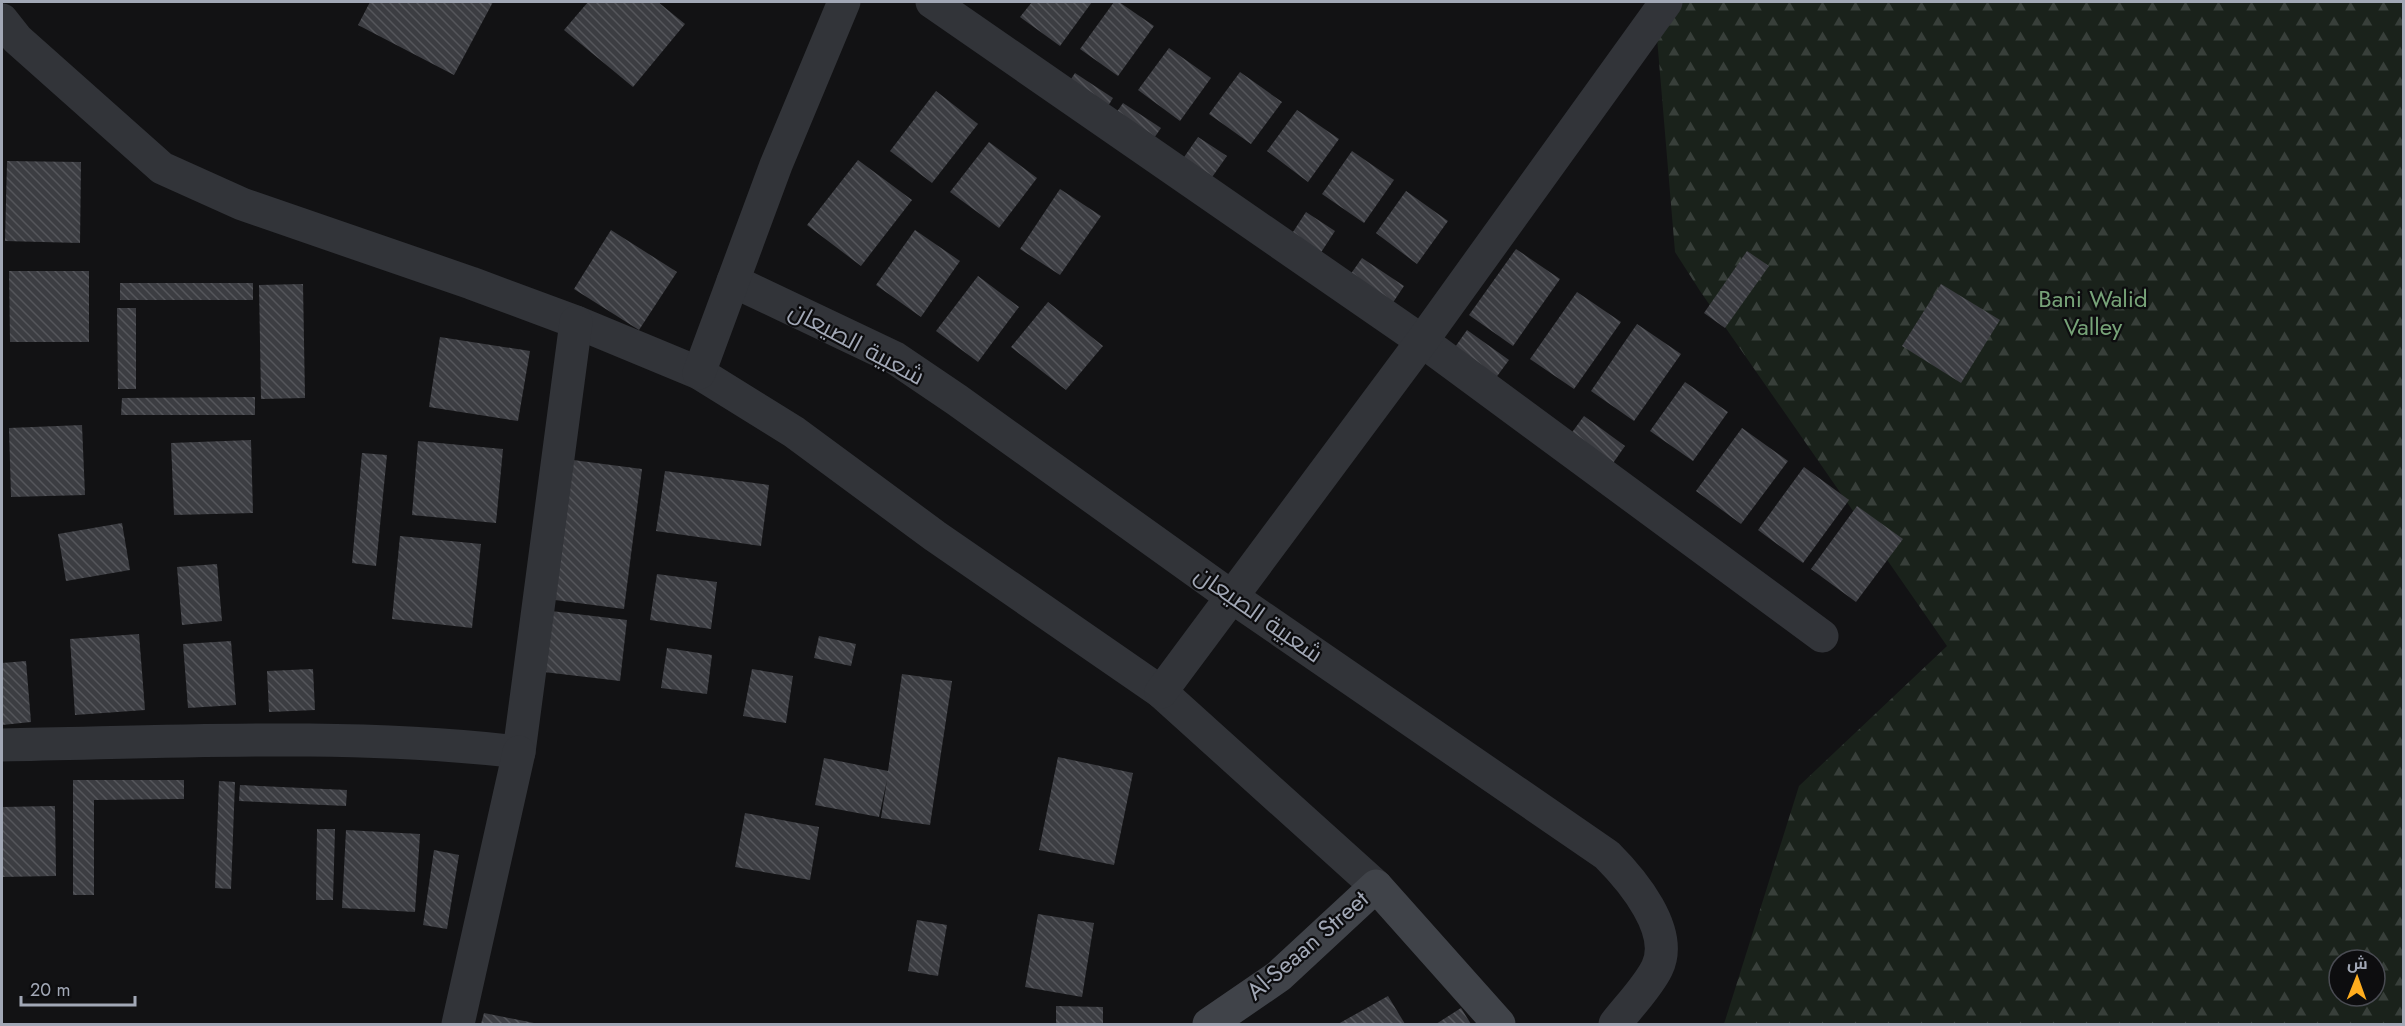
<svg xmlns="http://www.w3.org/2000/svg" width="2405" height="1026" viewBox="0 0 2405 1026" font-family="Jost,Cairo,sans-serif">
  <style>
    .forest { fill: url(#forest-firs); fill-rule: evenodd }
    .building { fill: url(#building-back-hatch) }
    .lines { fill: none; stroke-linecap: round; stroke-linejoin: round }
    .street { stroke: #323439; stroke-width: 33 }
    .secondary { stroke: #404349; stroke-width: 33 }
    .labels { text-anchor: middle; dominant-baseline: central; stroke-width: 4.5; stroke-linejoin: round; paint-order: stroke }
    .park-label { font-size: 24px; fill: #77a378; stroke: #0d0d0f }
    .street-label { font-size: 24px; fill: #a2a8b6; stroke: #0d0d0f }
  </style>
  <defs>
    <pattern id="forest-firs" width="22" height="20" patternUnits="userSpaceOnUse" patternTransform="scale(1.5)"><rect width="22" height="20" fill="#1a221b"/><path d="M5 1l3.5 6h-7zM16 11l3.5 6h-7z" fill="#383f3a"/></pattern>
    <pattern id="building-back-hatch" width="6" height="6" patternUnits="userSpaceOnUse" patternTransform="scale(1.5)"><rect width="6" height="6" fill="#3c3d42"/><path d="M-1 5l2 2M0 0l6 6M5-1l2 2" fill="none" stroke="#55565b"/></pattern>
  </defs>
  <rect width="100%" height="100%" fill="#121214"/>
  <!-- forest -->
  <path class="forest" d="M1654,2H2403V1024H1724L1799,786L1947,646L1700,291L1675,252ZM2339,960H2375V996H2339Z"/>
  <!-- building -->
  <g class="building">
    <path d="M370,2H493L454,75L358,25Z"/>
    <path d="M588,2H658L685,24L633,87L564,30Z"/>
    <path d="M1032,2H1092L1060,46L1020,17Z"/>
    <path d="M1114,2H1119L1154,26L1118,76L1080,49Z"/>
    <path d="M1169,48L1211,78L1180,121L1138,90Z"/>
    <path d="M1240,72L1282,102L1251,144L1209,114Z"/>
    <path d="M1075,73L1113,98L1105,111L1067,85Z"/>
    <path d="M936,91L978,124L932,183L890,151Z"/>
    <path d="M1123,103L1161,128L1152,141L1114,116Z"/>
    <path d="M1297,110L1339,139L1308,182L1267,151Z"/>
    <path d="M1198,137L1227,156L1210,180L1182,160Z"/>
    <path d="M989,142L1037,178L999,228L950,192Z"/>
    <path d="M1352,151L1394,180L1364,223L1322,194Z"/>
    <path d="M858,160L912,200L861,266L807,225Z"/>
    <path d="M7,161L81,162L80,243L5,241Z"/>
    <path d="M1060,189L1101,216L1060,275L1020,249Z"/>
    <path d="M1406,191L1448,221L1417,264L1376,233Z"/>
    <path d="M1306,212L1335,231L1320,254L1291,235Z"/>
    <path d="M611,230L677,272L639,330L574,289Z"/>
    <path d="M915,230L960,261L921,317L876,285Z"/>
    <path d="M1516,249L1560,279L1513,346L1469,315Z"/>
    <path d="M1747,251L1769,266L1725,328L1704,313Z"/>
    <path d="M1362,258L1404,286L1392,304L1350,275Z"/>
    <path d="M9,271H89V342H10Z"/>
    <path d="M978,276L1019,307L978,362L936,331Z"/>
    <rect x="120" y="283" width="133" height="17"/>
    <path d="M303,284L305,398L261,399L259,285Z"/>
    <path d="M1941,284L2000,320L1961,383L1902,346Z"/>
    <path d="M1577,292L1621,322L1574,389L1530,359Z"/>
    <path d="M1048,302L1103,346L1066,390L1011,347Z"/>
    <path d="M117,308H136V389H118Z"/>
    <path d="M1637,324L1681,354L1634,421L1591,391Z"/>
    <path d="M1467,330L1509,360L1495,379L1453,350Z"/>
    <path d="M440,337L530,351L518,421L429,407Z"/>
    <path d="M1685,382L1728,412L1693,461L1650,431Z"/>
    <path d="M255,397V415H121L122,398Z"/>
    <path d="M1584,416L1625,446L1611,466L1570,435Z"/>
    <path d="M82,425L85,495L11,497L9,428Z"/>
    <path d="M1742,428L1788,461L1741,524L1696,491Z"/>
    <path d="M251,440L253,513L174,515L171,443Z"/>
    <path d="M418,441L503,449L496,523L412,515Z"/>
    <path d="M362,453L387,455L376,566L352,563Z"/>
    <path d="M573,460L642,469L624,609L555,600Z"/>
    <path d="M1804,467L1849,500L1803,563L1758,530Z"/>
    <path d="M665,471L769,485L761,546L656,531Z"/>
    <path d="M1857,506L1903,539L1856,602L1811,569Z"/>
    <path d="M122,523L130,570L66,581L58,534Z"/>
    <path d="M400,536L481,544L472,628L392,619Z"/>
    <path d="M217,564L222,621L182,625L177,567Z"/>
    <path d="M657,574L717,582L711,629L650,620Z"/>
    <path d="M551,611L627,620L620,681L544,672Z"/>
    <path d="M139,634L145,710L75,715L70,639Z"/>
    <path d="M819,636L856,644L851,666L814,658Z"/>
    <path d="M231,641L236,705L188,708L183,644Z"/>
    <path d="M667,648L712,655L707,694L661,688Z"/>
    <path d="M26,661L31,722L2,725V663Z"/>
    <path d="M313,669L315,710L269,712L267,671Z"/>
    <path d="M752,669L793,676L786,723L743,716Z"/>
    <path d="M902,674L952,681L930,825L881,818L887,780L879,817L815,805L824,758L888,771Z"/>
    <path d="M1058,757L1133,773L1114,865L1039,850Z"/>
    <path d="M73,780H184V799L94,800V895H73Z"/>
    <path d="M219,781L235,782L231,889L215,888Z"/>
    <path d="M240,785L347,790L346,806L239,801Z"/>
    <path d="M55,806L56,876L2,877V807Z"/>
    <path d="M745,813L819,827L810,880L735,867Z"/>
    <path d="M317,829H335L333,900H316Z"/>
    <path d="M346,830L420,834L415,912L342,908Z"/>
    <path d="M434,850L459,855L447,929L423,925Z"/>
    <path d="M1038,914L1094,923L1082,997L1025,987Z"/>
    <path d="M917,920L947,925L938,976L908,971Z"/>
    <path d="M1388,996L1405,1024H1338Z"/>
    <path d="M1056,1006L1103,1007V1024H1056Z"/>
    <path d="M1461,1008L1471,1024H1436Z"/>
    <path d="M484,1013L534,1023V1024H481Z"/>
  </g>
  <g class="lines">
    <!-- street -->
    <g class="street">
      <path d="M932,2L1422,341L1822,636"/>
      <path d="M2,20L17,39L162,168L242,204L471,283L576,322L699,373L794,432L935,536L1161,692L1376,886"/>
      <path d="M733,281L895,358L957,400L1232,597L1607,855C1632,880 1675,931 1657,968C1648,987 1627,1008 1615,1024"/>
      <path d="M699,373L776,165L844,2"/>
      <path d="M1161,692L1422,341L1666,2"/>
      <path d="M2,745C174,742 347,732 519,752L576,322"/>
      <path d="M458,1024L519,752"/>
    </g>
    <!-- secondary -->
    <path class="secondary" d="M1209,1024L1279,976L1376,886L1499,1024"/>
  </g>
  <g class="labels">
    <!-- park labels -->
    <g class="park-label">
      <text x="2093" y="298">Bani Walid<tspan x="2093" dy="28">Valley</tspan></text>
    </g>
    <!-- street labels -->
    <g class="street-label">
      <text transform="translate(857 343) rotate(28)">شعبية الصيعان</text>
      <text transform="translate(1259 614) rotate(35)">شعبية الصيعان</text>
      <text transform="translate(1307 945) rotate(-41)">Al-Seaan Street</text>
    </g>
  </g>
  <!-- border -->
  <rect width="2405" height="1026" fill="none" stroke="#a2a8b6" stroke-width="6"/>
  <!-- north arrow -->
  <g transform="translate(2357 978) rotate(1)"><circle r="28" fill="#0d0d0f" stroke="#494b52" stroke-width="1.5"/>
  <path d="M0-4.5L10 22L0 15L-10 22Z" fill="#ffad1e"/>
  <text y="-9" font-size="16" font-weight="bold" text-anchor="middle" fill="#a2a8b6">ش</text>
  </g>
  <!-- scale -->
  <path d="M21 996v9h114v-9" fill="none" stroke="#a2a8b6" stroke-width="3"/>
  <text x="30" y="996" font-size="18" fill="#a2a8b6" stroke="#0d0d0f" stroke-width="4.5" paint-order="stroke">20 m</text>
</svg>
